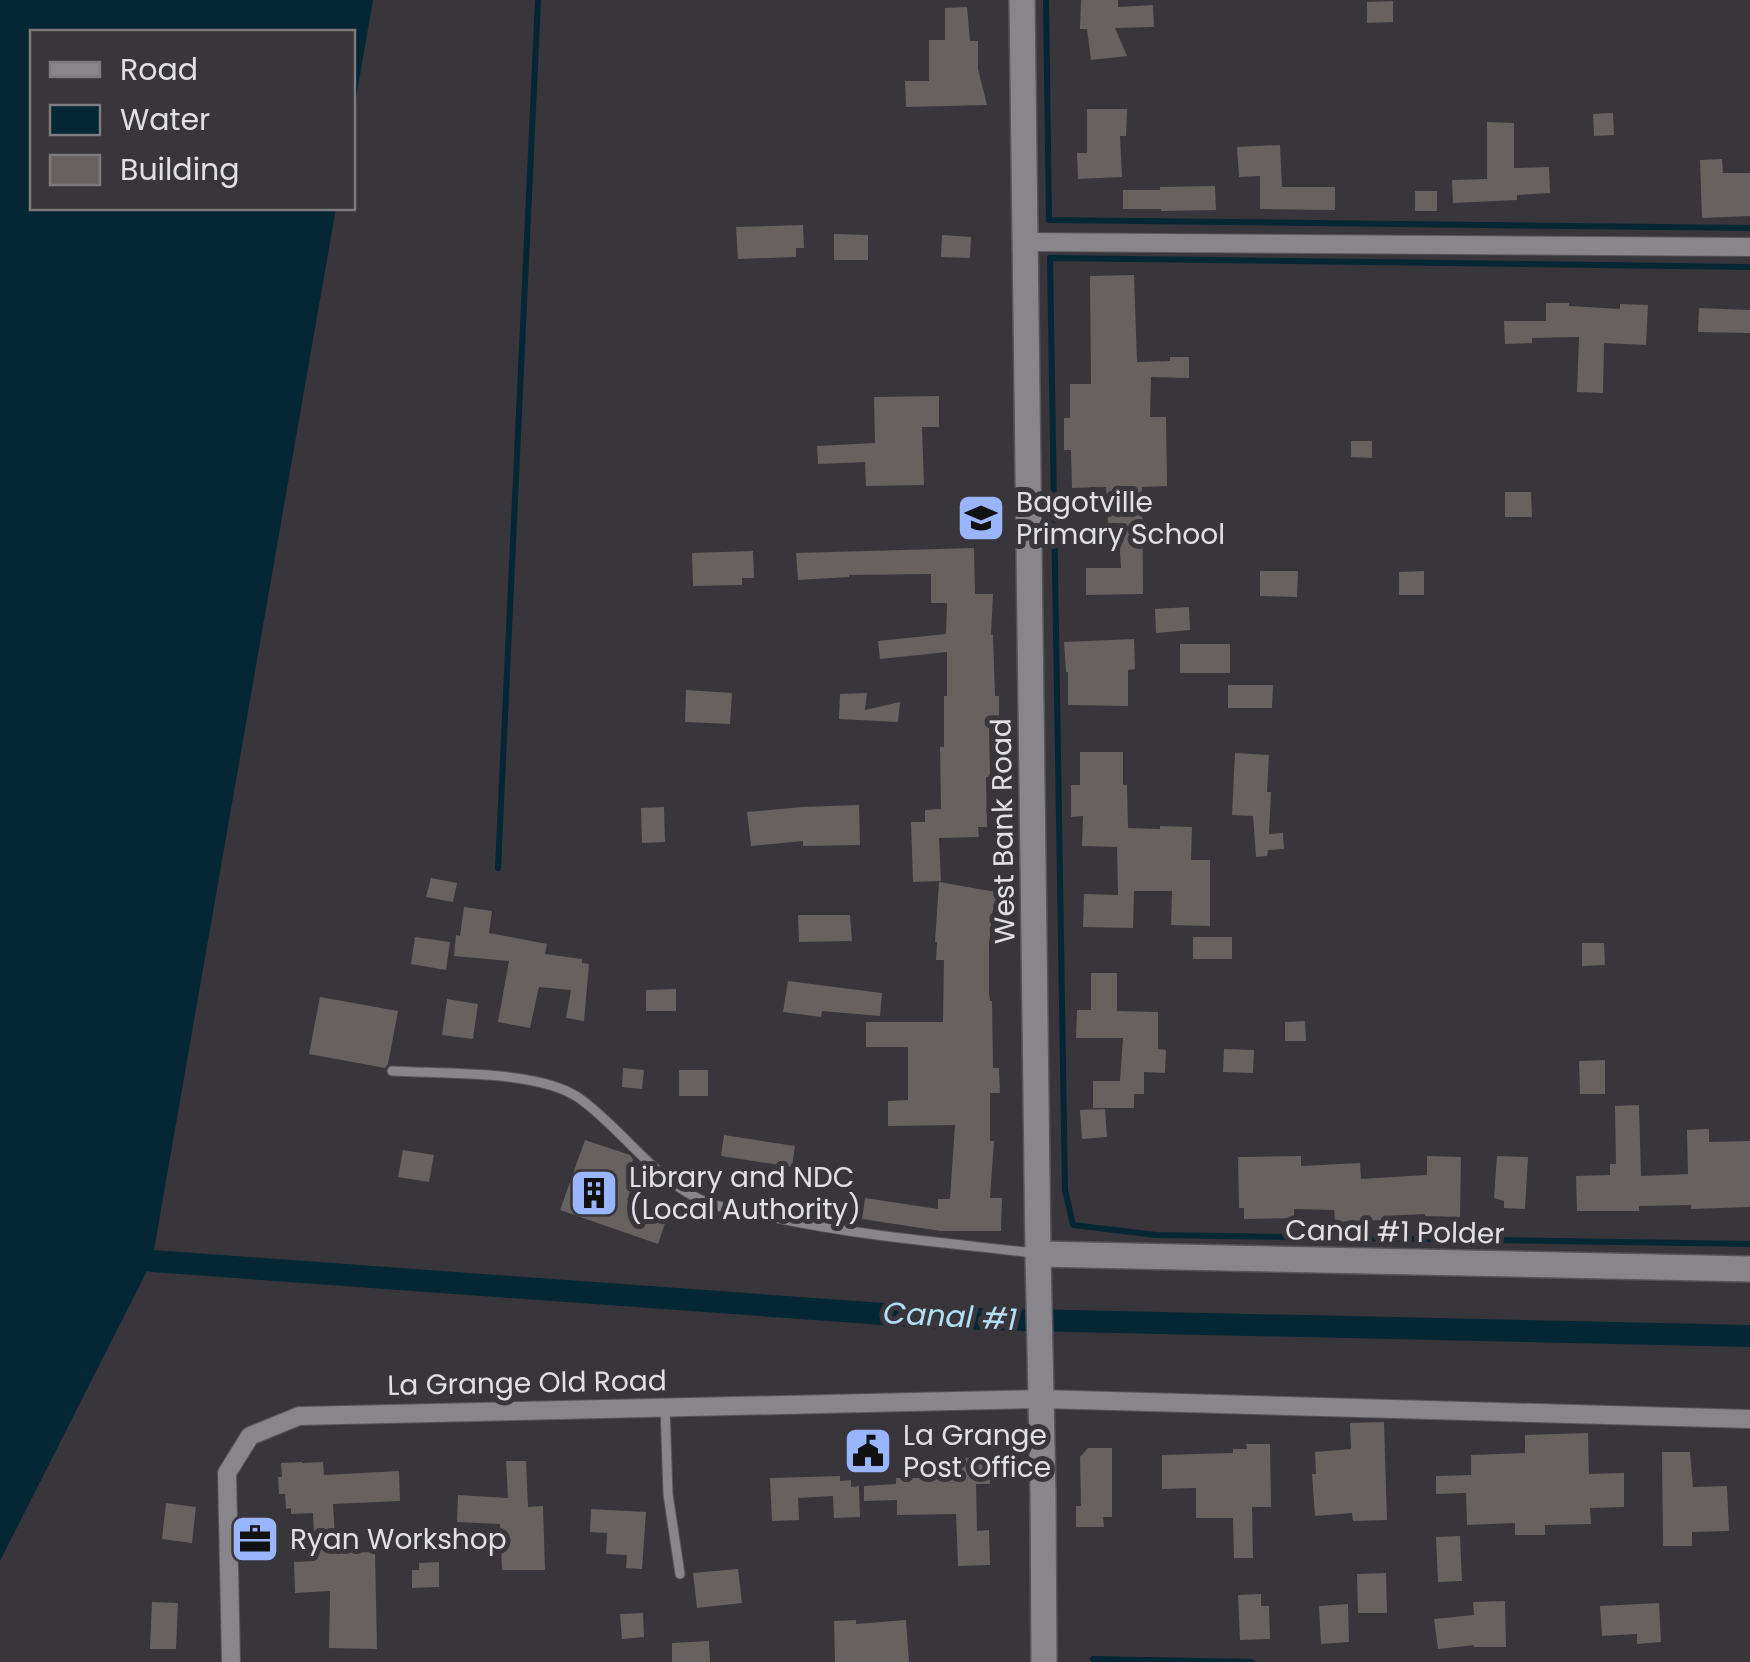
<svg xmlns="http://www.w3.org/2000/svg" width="1750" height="1662" viewBox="0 0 1750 1662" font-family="Poppins,sans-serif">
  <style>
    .water { fill: #052634 }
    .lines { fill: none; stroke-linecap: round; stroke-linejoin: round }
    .stream { stroke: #052634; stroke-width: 6 }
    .canal { stroke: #052634; stroke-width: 22 }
    .building { fill: #676160 }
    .lane-casing { stroke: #555457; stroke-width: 11 }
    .street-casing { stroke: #555457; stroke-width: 20 }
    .secondary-casing { stroke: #555457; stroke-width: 28 }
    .lane { stroke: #88868b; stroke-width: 9 }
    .street { stroke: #88868b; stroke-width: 18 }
    .secondary { stroke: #88868b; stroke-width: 25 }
    .labels { text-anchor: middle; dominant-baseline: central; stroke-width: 10; stroke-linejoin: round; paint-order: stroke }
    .poi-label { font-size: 28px; fill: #e1e0e2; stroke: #38363a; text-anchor: start }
    .street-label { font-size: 28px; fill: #e1e0e2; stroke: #38363a }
    .water-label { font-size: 30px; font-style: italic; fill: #b2e0f7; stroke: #38363a }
  </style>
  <rect width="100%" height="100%" fill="#38363a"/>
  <!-- water -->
  <path class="water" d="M0,0H373L353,115L352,32H32V208H336L152,1261L0,1561Z"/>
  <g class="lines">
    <!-- stream -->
    <g class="stream">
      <path d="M1046,0L1049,220L1750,228"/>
      <path d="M1750,267L1050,258L1065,1190L1073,1225L1156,1235L1750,1244"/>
      <path d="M498,868L538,0"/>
      <path d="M1093,1659L1252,1662"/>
    </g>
    <!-- canal -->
    <path class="canal" d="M152,1261L939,1318L1750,1336"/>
  </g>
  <!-- building -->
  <g class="building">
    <path d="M1081,0H1118V7L1153,5L1154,27L1115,28L1127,56L1091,60L1087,29H1080Z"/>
    <path d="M1393,1V22L1367,23V2Z"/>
    <path d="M967,7L970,41H978V69L987,105L906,107L905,81H929V40H945V8Z"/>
    <path d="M1087,109H1127L1126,136H1120L1122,177L1078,179L1077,153H1087Z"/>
    <path d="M1613,113L1614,135L1594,136L1593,114Z"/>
    <path d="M1487,122L1514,123V168L1549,167L1550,193L1517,195V200L1453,203L1452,180L1487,179Z"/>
    <path d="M1280,145L1282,187H1335V210L1260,209V176L1239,177L1237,147Z"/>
    <path d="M1722,159L1723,173H1750V216L1702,218L1700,160Z"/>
    <path d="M1215,186L1216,210L1161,211V209H1123V190H1160V187Z"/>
    <rect x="1415" y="191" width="22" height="20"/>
    <path d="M803,225L804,248H796V257L738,259L736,227Z"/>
    <path d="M834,234L868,235V260H834Z"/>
    <path d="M942,235L971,237L970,258L941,257Z"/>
    <path d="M1134,275L1137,362L1170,361V357H1189V378L1151,377L1150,417H1166L1167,486L1142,487L1143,594L1086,595V568H1121L1118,523H1108L1106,487L1072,488L1071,450H1064V418H1070V384H1091L1090,276Z"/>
    <path d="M1546,303H1569V306L1620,309V304L1648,305L1646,345L1604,343L1603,393L1577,392L1579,337L1532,338V343L1505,344L1504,321H1546Z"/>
    <path d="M1699,308L1750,310V333L1698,332Z"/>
    <path d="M939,396V427H922L924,485L866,486L865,462L818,464L817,446L875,443L874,397Z"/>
    <path d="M1351,441H1372V458L1351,457Z"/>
    <path d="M1505,492H1531L1532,517H1505Z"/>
    <path d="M974,548L975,594H993L991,635H993L995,696H999V718H992V726H989L990,777H986L987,827H978L979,837L939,838L941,881L913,882L911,822H925V810L941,809L940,747H944V696H947V652L880,659L878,641L946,634L947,603H931V574L849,575V577L798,580L796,553Z"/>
    <path d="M753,551L754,578H742V585L693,586L692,553Z"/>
    <path d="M1260,571H1298L1297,597L1260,596Z"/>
    <path d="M1424,571V595H1399V572Z"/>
    <path d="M1189,607L1190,630L1156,633L1155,609Z"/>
    <path d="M1134,639L1135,669L1128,670V706L1068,705V672H1066L1064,642Z"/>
    <rect x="1180" y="644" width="50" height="29"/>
    <path d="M1228,685H1273L1272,708H1228Z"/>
    <path d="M686,690L732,693L730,724L685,722Z"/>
    <path d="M867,693L865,710L900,702L898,722L839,719L840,694Z"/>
    <path d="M1080,752H1123V785H1127L1128,828L1160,829V826L1192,827L1191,860H1210V926L1171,925L1172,891H1134L1133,928L1083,927L1084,894L1118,895L1117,847L1082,846L1083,816L1071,817V785H1080Z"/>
    <path d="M1235,753L1269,755L1267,792H1271L1269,834L1283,833L1284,849L1268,850L1267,856L1256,857L1253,816L1232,815Z"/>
    <path d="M859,805L860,845L803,846V841L751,846L747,812L802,807Z"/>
    <path d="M664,807L665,842L642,843L641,808Z"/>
    <path d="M431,878L457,883L453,902L426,897Z"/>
    <path d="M939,882L1002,893L1000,910L993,909L989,943V993L990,1001H992L993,1068H999L1000,1093H990V1141H994L990,1198H1002L1001,1231H941L862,1219L865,1198L938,1209V1199H950L955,1125L888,1126V1101L908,1100V1047H866V1022H943L944,960H936L937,942H935Z"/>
    <path d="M464,907L492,911L489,933L547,944L545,954L582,959V963L589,964L584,1021L566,1018L571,990L539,987L530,1028L498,1022L509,961L454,956L456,935L460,936Z"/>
    <path d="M798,915H850L852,941L799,942Z"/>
    <path d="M415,937L450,942L446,970L411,964Z"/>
    <rect x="1193" y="937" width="39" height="22"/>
    <path d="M1582,943H1604L1605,965L1582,966Z"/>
    <path d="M1091,973H1117V1011L1158,1012V1049L1166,1050L1165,1073L1144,1072V1094H1134V1108H1093V1081H1120L1123,1038H1076L1077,1010H1091Z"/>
    <path d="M788,981L882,993L880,1016L822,1011L821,1017L783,1012Z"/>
    <path d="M676,989V1011H646V990Z"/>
    <path d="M320,997L398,1011L388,1064L385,1068L309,1054Z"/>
    <path d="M447,999L478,1004L473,1039L442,1035Z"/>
    <path d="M1305,1021L1306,1041H1285V1022Z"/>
    <path d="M1224,1049L1254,1050L1253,1073L1223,1072Z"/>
    <path d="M1605,1060V1094H1580L1579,1061Z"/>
    <path d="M623,1068L644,1070L642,1089L622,1087Z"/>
    <rect x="679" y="1070" width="29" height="26"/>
    <path d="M1639,1105L1641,1176L1688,1174L1687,1130L1709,1129V1142L1750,1141V1207L1691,1209V1205L1639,1206V1211H1577L1576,1176L1610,1175V1164H1616L1615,1106Z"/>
    <path d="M1105,1109L1107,1137L1082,1139L1080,1110Z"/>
    <path d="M724,1135L795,1146L792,1167L721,1156Z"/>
    <path d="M585,1140L630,1155L633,1159L632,1164L639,1166L627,1200L668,1214L658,1244L560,1210Z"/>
    <path d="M403,1150L434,1155L429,1182L398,1177Z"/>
    <path d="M1301,1156V1166L1360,1163L1361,1179L1427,1175V1156L1461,1157L1460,1217L1425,1216V1214L1384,1216L1385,1220L1335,1222L1334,1210L1294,1209V1218L1244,1219V1208H1239L1238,1157Z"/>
    <path d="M1497,1156L1528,1157L1525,1209L1504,1208V1201L1494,1198Z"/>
    <path d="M1384,1422L1387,1520L1353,1521L1352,1513L1315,1516L1312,1474H1316L1315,1452L1351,1449L1350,1423Z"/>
    <path d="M1588,1433L1589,1474L1624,1473V1507L1590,1508L1591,1524L1545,1525V1535H1515V1523L1467,1525L1466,1493L1436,1494V1476L1471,1475V1455L1525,1453V1435Z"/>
    <path d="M1246,1444H1270L1271,1507H1252L1253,1558H1234L1233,1518H1196V1488L1162,1489V1455L1233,1453V1449H1247Z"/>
    <path d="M1088,1448H1112V1517H1103L1104,1527H1076V1506H1081L1080,1457Z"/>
    <path d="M1662,1452H1690L1693,1487L1727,1486L1729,1531L1692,1532V1546H1663Z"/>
    <path d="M989,1457L990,1484H976L977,1531L989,1530L990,1565L958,1566L956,1514L897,1515V1500L864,1501V1486L896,1484V1478H956V1458Z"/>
    <path d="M506,1461H526L528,1507L543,1506L545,1570H502L500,1524L457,1522L458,1495L508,1498Z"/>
    <path d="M302,1462V1463L323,1462L324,1475L399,1471L400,1501L333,1504L336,1553L375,1552L377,1649L329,1648L330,1591L295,1593L294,1562L315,1561L313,1513L291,1514V1508L286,1509L285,1494H279L278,1477H282L281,1463Z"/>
    <path d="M840,1476V1481L851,1480V1487L859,1486L860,1517L834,1518L833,1496L798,1498L799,1520L772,1521L770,1478Z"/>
    <path d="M166,1503L196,1507L192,1543L162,1539Z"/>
    <path d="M591,1509L646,1512L642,1569L626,1568L627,1555L606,1554L607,1533L590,1532Z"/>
    <path d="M1460,1536L1462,1581L1438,1582L1436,1537Z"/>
    <path d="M439,1562V1587L412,1588V1570H419V1563Z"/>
    <path d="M738,1569L742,1603L697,1608L693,1573Z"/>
    <path d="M1386,1573L1387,1613H1358L1357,1574Z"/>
    <path d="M1261,1594V1606H1269L1270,1639L1240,1640L1238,1595Z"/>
    <path d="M1505,1601L1506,1647H1474V1645L1438,1649L1434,1619L1474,1615L1473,1602Z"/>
    <path d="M152,1602L178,1603L176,1649H150Z"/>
    <path d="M1659,1603L1661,1642L1637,1644V1634L1602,1636L1600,1606Z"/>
    <path d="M1348,1604L1349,1642L1321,1644L1319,1606Z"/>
    <path d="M643,1613L644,1637L622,1639L620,1614Z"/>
    <path d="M856,1620V1624L906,1620L909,1662H835L834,1621Z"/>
    <path d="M709,1641L710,1662H672V1643Z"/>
  </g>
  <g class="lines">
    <!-- lane casing -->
    <g class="lane-casing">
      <g id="lane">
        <path d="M392,1071C443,1074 539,1070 579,1098C623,1129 658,1185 709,1203C730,1211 754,1213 776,1218C861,1236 948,1243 1033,1253"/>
        <path d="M665,1407L668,1494L680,1574"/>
      </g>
    </g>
    <!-- street casing -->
    <g class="street-casing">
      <g id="street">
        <path d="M1025,242L1750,247"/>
        <path d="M231,1662L227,1473L250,1436L299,1416L1041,1399L1750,1419"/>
      </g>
    </g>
    <!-- secondary casing -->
    <g class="secondary-casing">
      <g id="secondary">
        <path d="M1022,0L1038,1254L1043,1493L1044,1662"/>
        <path d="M1038,1254L1750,1269"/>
      </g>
    </g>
    <!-- lane -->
    <use href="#lane" class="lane"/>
    <!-- street -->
    <use href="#street" class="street"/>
    <!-- secondary -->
    <use href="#secondary" class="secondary"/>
  </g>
  <!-- icons -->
  <defs>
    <g id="school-square" transform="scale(2.5)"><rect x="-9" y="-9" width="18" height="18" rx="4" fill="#99b5fd" stroke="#38363a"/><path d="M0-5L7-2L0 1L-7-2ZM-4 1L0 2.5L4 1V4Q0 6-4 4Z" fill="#111"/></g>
    <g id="building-square" transform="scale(2.5)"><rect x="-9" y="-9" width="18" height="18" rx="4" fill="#99b5fd" stroke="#38363a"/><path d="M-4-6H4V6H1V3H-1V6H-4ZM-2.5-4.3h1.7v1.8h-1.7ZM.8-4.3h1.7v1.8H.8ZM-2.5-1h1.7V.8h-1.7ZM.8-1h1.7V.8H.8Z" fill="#111"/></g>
    <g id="civic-square" transform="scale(2.5)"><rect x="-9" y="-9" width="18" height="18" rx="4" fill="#99b5fd" stroke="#38363a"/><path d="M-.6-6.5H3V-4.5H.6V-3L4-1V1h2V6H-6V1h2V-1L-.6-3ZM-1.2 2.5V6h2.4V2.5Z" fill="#111"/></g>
    <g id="office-square" transform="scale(2.5)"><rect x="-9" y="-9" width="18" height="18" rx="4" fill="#99b5fd" stroke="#38363a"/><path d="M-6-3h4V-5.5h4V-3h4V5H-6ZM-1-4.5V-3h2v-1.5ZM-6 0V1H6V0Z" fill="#111"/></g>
  </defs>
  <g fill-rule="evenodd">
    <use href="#school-square" x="981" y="518"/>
    <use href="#building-square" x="594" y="1193"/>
    <use href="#civic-square" x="868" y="1451"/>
    <use href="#office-square" x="255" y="1539"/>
  </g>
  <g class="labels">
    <!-- poi labels -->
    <g class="poi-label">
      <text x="1016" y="502">Bagotville<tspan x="1016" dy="32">Primary School</tspan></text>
      <text x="629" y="1177">Library and NDC<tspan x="629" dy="32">(Local Authority)</tspan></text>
      <text x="903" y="1435">La Grange<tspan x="903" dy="32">Post Office</tspan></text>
      <text x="290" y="1539">Ryan Workshop</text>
    </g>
    <!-- street labels -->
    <g class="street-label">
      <text transform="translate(1003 831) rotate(-91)">West Bank Road</text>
      <text transform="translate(1395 1232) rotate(1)">Canal #1 Polder</text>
      <text transform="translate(527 1383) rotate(-1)">La Grange Old Road</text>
    </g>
    <!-- water labels -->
    <g class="water-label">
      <text transform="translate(950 1316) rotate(3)">Canal #1</text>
    </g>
  </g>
  <!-- legend -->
  <rect x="30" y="30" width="325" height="180" fill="#38363a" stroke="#7c7a7d" stroke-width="2.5"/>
  <rect x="50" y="62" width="50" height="15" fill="#88868b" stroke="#7c7a7d" stroke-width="2.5"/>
  <text x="120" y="80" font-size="30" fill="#e1e0e2">Road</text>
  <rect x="50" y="105" width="50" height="30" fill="#052634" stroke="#7c7a7d" stroke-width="2.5"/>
  <text x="120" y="130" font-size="30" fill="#e1e0e2">Water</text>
  <rect x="50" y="155" width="50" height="30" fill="#676160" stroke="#7c7a7d" stroke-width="2.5"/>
  <text x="120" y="180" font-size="30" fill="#e1e0e2">Building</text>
</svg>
